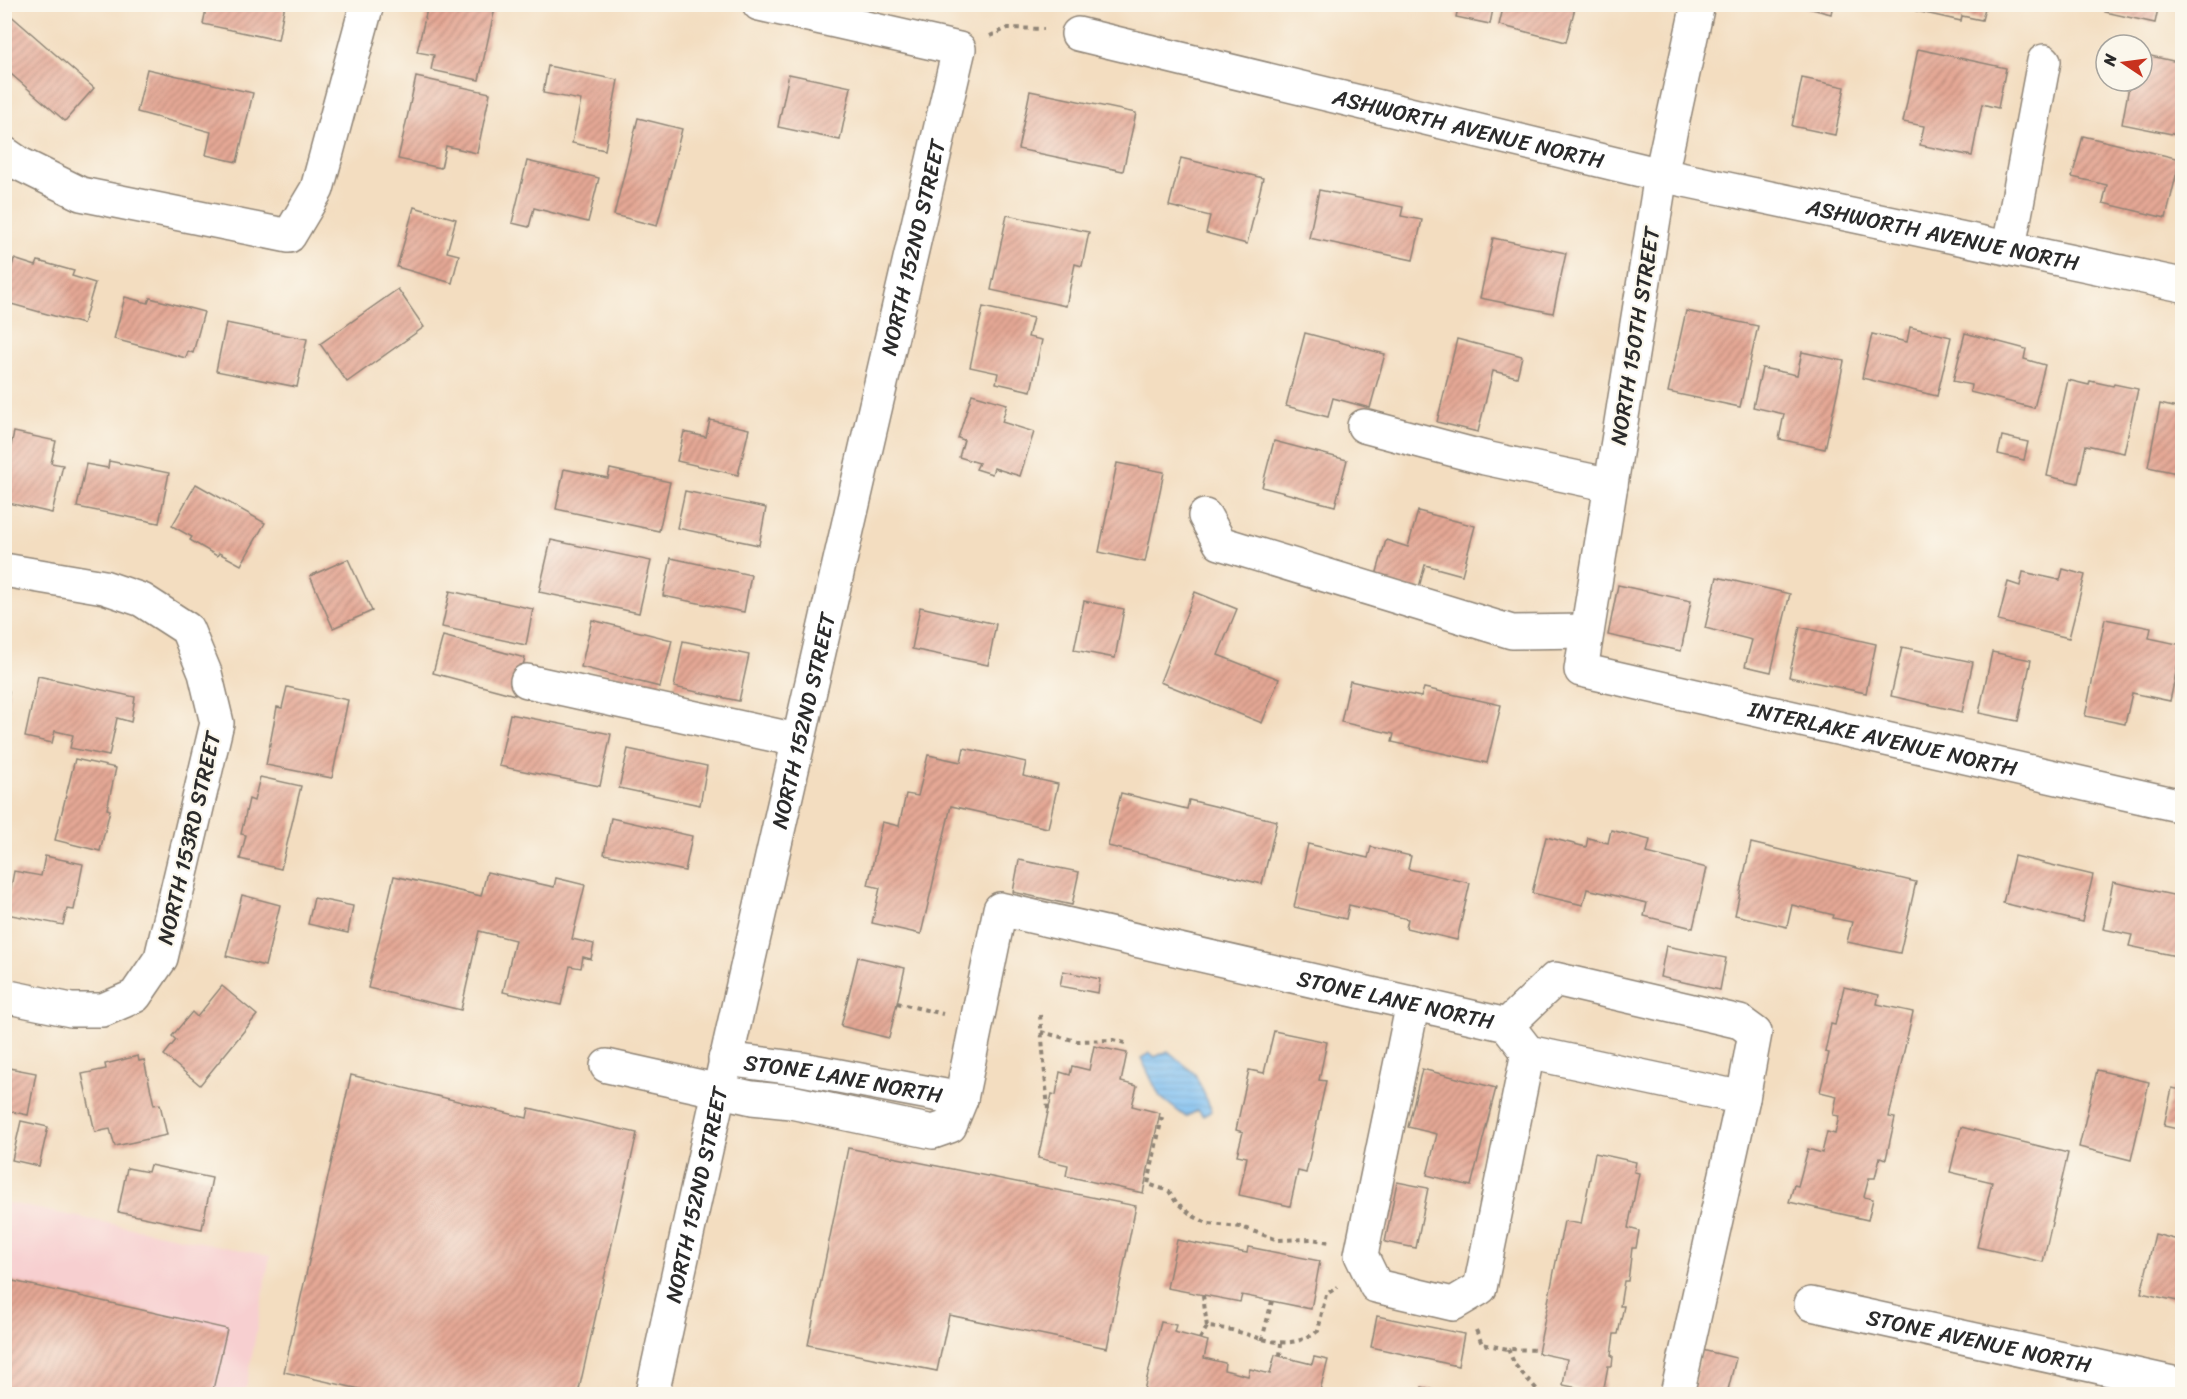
<svg xmlns="http://www.w3.org/2000/svg" width="2187" height="1399" viewBox="0 0 2187 1399" font-family="Sriracha,sans-serif">
  <style>
    .built { fill: #f7cfd0 }
    .water { fill: url(#water-rules); stroke: #54748e; stroke-width: 1.5 }
    .building { fill: url(#building-hatch) }
    .lines { fill: none; stroke-linecap: round; stroke-linejoin: round }
    .minor-casing { stroke: #8f8476; stroke-width: 36 }
    .path { stroke: #8f8476; stroke-width: 4; stroke-dasharray: 4.5 4.5; stroke-linecap: butt }
    .minor { stroke: #fff; stroke-width: 33 }
    .labels { text-anchor: middle; dominant-baseline: central; stroke-width: 4.5; stroke-linejoin: round; paint-order: stroke }
    .street-label { font-size: 22px; fill: #2b2b2b; stroke: #fbf7ec }
  </style>
  <defs>
    <pattern id="water-rules" width="6" height="5" patternUnits="userSpaceOnUse" patternTransform="scale(1.5)"><rect width="6" height="5" fill="#7cbef1"/><path d="M0 2.5h6" fill="none" stroke="#6ba3cf"/></pattern>
    <pattern id="building-hatch" width="6" height="6" patternUnits="userSpaceOnUse" patternTransform="scale(1.5)"><rect width="6" height="6" fill="#e5a895"/><path d="M-1 1l2-2M0 6l6-6M5 7l2-2" fill="none" stroke="#ba897a"/></pattern>
  </defs>
  <rect width="100%" height="100%" fill="#fbf7ec"/>
  <filter id="ink" filterUnits="userSpaceOnUse"><feTurbulence type="fractalNoise" baseFrequency=".0167" numOctaves="2"/><feDisplacementMap in="SourceGraphic" scale="12" xChannelSelector="R" yChannelSelector="G"/><feConvolveMatrix kernelMatrix="1 2 1 2 8 2 1 2 1" color-interpolation-filters="sRGB"/></filter>
  <filter id="wash" filterUnits="userSpaceOnUse"><feTurbulence type="fractalNoise" baseFrequency=".008" numOctaves="4" result="noise"/><feDisplacementMap in="SourceGraphic" scale="24" xChannelSelector="R" yChannelSelector="G"/><feGaussianBlur stdDeviation="1.35" result="paint"/><feColorMatrix in="noise" values="0 0 0 0 0 0 0 0 0 0 0 0 0 0 0 0 0 1.4 0 .05"/><feComposite in="paint" operator="in"/></filter>
  <g filter="url(#wash)">
    <rect width="100%" height="100%" fill="#f3ddc0"/>
    <!-- built -->
    <path class="built" d="M4,1202L270,1256L245,1394H5Z"/>
    <!-- water -->
    <path class="water" d="M1168,1051L1195,1074L1212,1111L1203,1116L1198,1110L1186,1117L1160,1097L1141,1058L1150,1053L1155,1057Z"/>
    <g id="blocks">
      <!-- building -->
      <g class="building">
        <path d="M207,4H285L278,40L203,24Z"/>
        <path d="M433,4H496L479,80L431,70L434,55L417,52L428,5L433,6Z"/>
        <path d="M1459,4H1494L1490,24L1456,17Z"/>
        <path d="M1504,4H1576L1566,42L1499,25Z"/>
        <path d="M1793,4H1833L1831,14Z"/>
        <path d="M1917,4H1986L1982,20L1962,16L1961,21L1916,11Z"/>
        <path d="M2106,4H2159L2155,23L2105,12Z"/>
        <path d="M8,13L94,88L65,121L4,68V18Z"/>
        <path d="M1918,49L2006,68L1998,108L1982,104L1972,156L1920,145L1924,126L1903,122Z"/>
        <path d="M2142,54L2182,63V136L2122,124L2130,81H2142Z"/>
        <path d="M548,66L618,80L605,150L572,143L581,100L543,93Z"/>
        <path d="M147,69L253,93L237,162L206,155L211,132L137,112Z"/>
        <path d="M789,74L851,87L840,140L778,127Z"/>
        <path d="M416,77L490,93L477,153L446,146L441,168L398,159Z"/>
        <path d="M1802,78L1845,87L1835,135L1792,126Z"/>
        <path d="M1030,91L1136,113L1123,171L1018,149Z"/>
        <path d="M638,118L682,129L657,226L614,215Z"/>
        <path d="M2083,136L2180,159L2166,218L2103,203L2107,185L2072,177Z"/>
        <path d="M1181,158L1263,178L1247,244L1206,233L1210,216L1169,206Z"/>
        <path d="M527,161L599,178L588,222L534,208L529,227L512,223Z"/>
        <path d="M1319,190L1403,207L1401,216L1422,220L1413,260L1309,238Z"/>
        <path d="M414,207L456,219L447,252L459,255L452,283L397,267Z"/>
        <path d="M1007,215L1089,232L1082,266L1075,264L1066,306L991,290Z"/>
        <path d="M1493,238L1566,253L1553,313L1480,298Z"/>
        <path d="M14,259L36,266L38,261L74,271L72,276L95,283L83,324L4,302V294Z"/>
        <path d="M398,289L424,327L347,382L320,344Z"/>
        <path d="M125,297L148,303L150,298L204,312L193,353L188,351L186,358L114,339Z"/>
        <path d="M983,307L1033,318L1028,337L1042,340L1031,391L996,383L998,373L970,367Z"/>
        <path d="M1686,311L1758,326L1740,407L1668,392Z"/>
        <path d="M226,323L307,339L297,387L216,371Z"/>
        <path d="M1910,327L1951,337L1937,396L1862,378L1872,334L1907,342Z"/>
        <path d="M1305,333L1385,354L1370,408L1333,398L1328,417L1286,406Z"/>
        <path d="M1965,333L2026,349L2024,359L2045,365L2034,408L1970,392L1971,385L1953,381Z"/>
        <path d="M1457,339L1522,356L1517,377L1493,371L1478,432L1437,422Z"/>
        <path d="M1802,352L1844,361L1825,449L1779,439L1784,414L1753,407L1762,368L1797,375Z"/>
        <path d="M2068,380L2089,385L2090,381L2113,386L2114,384L2138,389L2124,453L2086,445L2078,483L2047,476Z"/>
        <path d="M972,394L1007,404L1002,422L1034,432L1020,476L994,468L992,474L976,469L979,463L959,457L964,440L958,438Z"/>
        <path d="M2160,404L2182,409V474L2148,467Z"/>
        <path d="M710,420L749,429L738,475L677,461L684,432L706,437Z"/>
        <path d="M14,432L56,441L51,463L63,465L52,513L4,502V453L9,454Z"/>
        <path d="M2002,436L2028,442L2024,460L1998,454Z"/>
        <path d="M1274,441L1347,460L1335,506L1262,487Z"/>
        <path d="M109,461L169,473L159,523L77,507L86,464L108,468Z"/>
        <path d="M1117,463L1164,472L1145,562L1099,552Z"/>
        <path d="M564,469L608,478L610,469L670,482L659,531L556,509Z"/>
        <path d="M196,484L265,523L241,565L219,553L217,556L190,540L192,537L172,526Z"/>
        <path d="M685,491L766,508L759,545L677,528Z"/>
        <path d="M1418,511L1475,526L1462,575L1425,565L1418,591L1375,579L1386,540L1408,547Z"/>
        <path d="M551,540L651,561L639,613L539,592Z"/>
        <path d="M671,558L751,575L744,612L663,596Z"/>
        <path d="M348,559L372,611L333,628L310,576Z"/>
        <path d="M2063,569L2085,575L2069,638L1998,621L2008,582L2020,586L2023,572L2060,580Z"/>
        <path d="M1717,577L1790,594L1771,672L1745,666L1752,640L1705,628Z"/>
        <path d="M1618,585L1691,601L1681,651L1608,635Z"/>
        <path d="M450,591L533,609L526,645L442,627Z"/>
        <path d="M1195,592L1237,609L1218,655L1279,679L1262,723L1160,682Z"/>
        <path d="M1084,601L1124,609L1115,658L1074,650Z"/>
        <path d="M920,607L996,624L988,665L912,649Z"/>
        <path d="M2105,619L2151,628L2149,638L2182,645L2170,701L2132,693L2125,724L2085,716Z"/>
        <path d="M592,620L672,640L660,687L581,667Z"/>
        <path d="M1800,627L1876,644L1866,693L1789,677Z"/>
        <path d="M443,636L525,658L515,695L433,673Z"/>
        <path d="M683,641L749,655L739,701L674,687Z"/>
        <path d="M1902,647L1973,662L1962,712L1891,696Z"/>
        <path d="M1992,652L2031,660L2018,721L1979,713Z"/>
        <path d="M38,676L135,697L131,722L117,718L109,756L70,748L73,735L55,731L52,743L25,737Z"/>
        <path d="M1350,681L1421,697L1424,688L1501,705L1487,763L1392,742L1394,734L1341,722Z"/>
        <path d="M287,687L348,700L332,778L266,765L277,707L282,708Z"/>
        <path d="M4,690L9,691L6,710H4Z"/>
        <path d="M510,714L611,734L600,786L499,766Z"/>
        <path d="M964,748L1026,762L1023,776L1058,784L1048,828L951,806L921,934L872,923L880,888L868,885L882,822L899,826L906,794L918,796L928,755L961,762Z"/>
        <path d="M628,749L707,766L700,805L619,788Z"/>
        <path d="M75,759L116,768L107,809L110,810L100,851L55,840Z"/>
        <path d="M260,777L301,786L281,869L240,859L246,835L241,834L249,799L254,801Z"/>
        <path d="M1121,793L1187,809L1189,800L1277,821L1262,884L1108,846Z"/>
        <path d="M611,818L692,836L685,871L604,854Z"/>
        <path d="M1611,830L1650,840L1647,853L1707,868L1693,928L1644,916L1647,903L1587,889L1583,905L1532,893L1546,837L1586,847L1588,838L1608,843Z"/>
        <path d="M1751,843L1916,882L1900,953L1847,942L1852,922L1833,918L1834,915L1792,905L1787,927L1735,915Z"/>
        <path d="M1308,844L1368,858L1371,847L1411,856L1408,869L1470,883L1457,940L1406,928L1408,919L1349,905L1346,919L1294,907Z"/>
        <path d="M45,856L83,864L74,910L67,909L63,925L6,914L14,871L41,876Z"/>
        <path d="M2014,856L2093,875L2082,922L2003,903Z"/>
        <path d="M1019,860L1079,872L1072,905L1013,892Z"/>
        <path d="M487,872L554,887L556,878L585,885L572,939L594,944L591,959L583,957L581,968L570,966L561,1005L503,992L515,940L479,931L461,1010L368,988L394,876L481,896Z"/>
        <path d="M2113,882L2182,897V949L2181,957L2129,946L2132,935L2103,929Z"/>
        <path d="M242,895L280,905L265,966L226,956Z"/>
        <path d="M314,898L353,906L348,933L308,924Z"/>
        <path d="M1666,946L1726,958L1720,990L1660,977Z"/>
        <path d="M858,957L905,968L889,1038L841,1026Z"/>
        <path d="M1063,971L1100,979L1098,993L1060,986Z"/>
        <path d="M222,986L257,1015L200,1085L164,1055L176,1040L172,1036L192,1012L197,1017Z"/>
        <path d="M1844,987L1879,995L1877,1004L1913,1012L1889,1117L1895,1118L1886,1159L1880,1157L1875,1178H1869L1864,1197L1873,1199L1868,1220L1789,1202L1794,1185L1798,1186L1808,1149L1822,1153L1827,1132L1835,1134L1839,1116L1833,1115L1837,1096L1820,1092L1829,1053L1825,1052L1831,1024L1835,1025Z"/>
        <path d="M1274,1031L1327,1042L1319,1080L1326,1081L1306,1173L1298,1171L1290,1206L1239,1195L1247,1157L1237,1155L1243,1132L1236,1130L1249,1070L1264,1073Z"/>
        <path d="M1094,1046L1127,1053L1121,1082L1137,1086L1132,1106L1160,1113L1143,1193L1066,1176L1068,1165L1038,1158L1052,1094L1056,1095L1060,1072L1070,1075L1072,1066L1089,1070Z"/>
        <path d="M138,1056L139,1061L144,1060L154,1105L160,1104L167,1135L115,1146L110,1129L95,1132L82,1074L106,1069L105,1064Z"/>
        <path d="M4,1067L36,1073L28,1115L4,1110Z"/>
        <path d="M1422,1069L1496,1088L1471,1186L1427,1175L1437,1134L1408,1127Z"/>
        <path d="M2097,1070L2149,1082L2131,1160L2079,1147Z"/>
        <path d="M351,1075L527,1118L529,1108L637,1133L578,1394H382L284,1372Z"/>
        <path d="M2172,1088L2182,1090V1130L2164,1126Z"/>
        <path d="M21,1121L48,1127L39,1166L12,1160Z"/>
        <path d="M1961,1127L2068,1153L2043,1262L1977,1247L1992,1182L1950,1172Z"/>
        <path d="M848,1148L1136,1206L1107,1348L949,1315L937,1371L808,1345Z"/>
        <path d="M1595,1153L1636,1162L1634,1172L1639,1173L1628,1228L1639,1231L1636,1248H1632L1628,1281H1624L1620,1306H1624L1618,1334H1614L1611,1355L1613,1356L1612,1366H1608L1603,1393L1563,1385L1567,1359L1538,1353L1564,1221L1581,1224Z"/>
        <path d="M150,1165L212,1178L202,1229L118,1212L127,1168L148,1172Z"/>
        <path d="M1397,1182L1428,1188L1416,1248L1385,1242Z"/>
        <path d="M2155,1234L2182,1241V1302L2141,1293Z"/>
        <path d="M1177,1240L1247,1253L1248,1247L1320,1261L1311,1309L1242,1295L1240,1302L1167,1288Z"/>
        <path d="M4,1279L227,1329L212,1394H4Z"/>
        <path d="M1377,1316L1464,1334L1458,1366L1371,1347Z"/>
        <path d="M1161,1322L1176,1325L1174,1332L1208,1341L1204,1358L1225,1363L1224,1370L1248,1376L1250,1369L1270,1374L1275,1355L1312,1364L1314,1357L1328,1360L1319,1394H1143Z"/>
        <path d="M1702,1350L1736,1358L1727,1394H1692Z"/>
        <path d="M1422,1387L1449,1394H1420Z"/>
        <path d="M1461,1390L1473,1392L1472,1394H1458Z"/>
      </g>
    </g>
  </g>
  <g filter="url(#ink)">
    <use href="#blocks" fill-opacity="0" stroke="#8f8476" stroke-width="1.5"/>
    <g class="lines">
      <!-- minor casing -->
      <g class="minor-casing">
        <g id="minor">
          <path id="s1" d="M1698,4L1661,175L1581,670L2182,806"/>
          <path id="s2" d="M1078,34L1661,175L2182,285"/>
          <path d="M4,153L20,164L81,194L289,236L317,189L367,4"/>
          <path d="M2009,247L2044,61"/>
          <path d="M1364,426L1485,458L1611,485"/>
          <path d="M1205,516L1220,543L1512,632L1587,631"/>
          <path d="M4,570L104,587L142,600L187,629L205,673L217,723L161,958L135,996L103,1010H71L4,996"/>
          <path d="M527,681L797,740"/>
          <path d="M1413,1003L1361,1255L1376,1286L1453,1304L1480,1288L1528,1052"/>
          <path d="M1507,1025L1555,979L1740,1022L1755,1033L1743,1098"/>
          <path id="s3" d="M725,1059L802,1069L961,1099"/>
          <path id="s4" d="M607,1066L752,1098L791,1102L933,1132L950,1126L961,1099L1000,909L1507,1025L1528,1052L1743,1098L1677,1394"/>
          <path id="s5" d="M1811,1304L2182,1385"/>
          <path id="s6" d="M652,1394C750,945 854,497 959,49L759,4"/>
        </g>
      </g>
      <!-- path -->
      <g class="path">
        <path d="M990,36L1008,28L1044,29"/>
        <path d="M897,1003L943,1014"/>
        <path d="M1040,1015L1048,1110"/>
        <path d="M1041,1032L1077,1041L1113,1040L1125,1043"/>
        <path d="M1162,1117L1148,1184L1169,1191L1176,1202L1193,1216L1209,1224L1241,1227L1278,1240L1312,1239L1330,1242"/>
        <path d="M1203,1295L1207,1327C1216,1328 1226,1328 1235,1331C1265,1339 1289,1352 1318,1331L1326,1294L1338,1287"/>
        <path d="M1476,1330L1482,1344L1508,1349L1538,1350"/>
        <path d="M1200,1339L1207,1327"/>
        <path d="M1262,1340L1272,1301"/>
        <path d="M1508,1349L1515,1365L1541,1394"/>
        <path d="M1280,1356L1281,1343"/>
      </g>
      <!-- minor -->
      <use href="#minor" class="minor"/>
    </g>
  </g>
  <g class="labels">
    <!-- street labels -->
    <g class="street-label">
      <text stroke="none"><textPath href="#s2" startOffset="402">ASHWORTH AVENUE NORTH</textPath></text>
      <text stroke="none"><textPath href="#s2" startOffset="888">ASHWORTH AVENUE NORTH</textPath></text>
      <text stroke="none"><textPath href="#s6" startOffset="1176">NORTH 152ND STREET</textPath></text>
      <text transform="translate(1635 336) rotate(-81)">NORTH 150TH STREET</text>
      <text stroke="none"><textPath href="#s6" startOffset="690">NORTH 152ND STREET</textPath></text>
      <text stroke="none"><textPath href="#s1" startOffset="986">INTERLAKE AVENUE NORTH</textPath></text>
      <text transform="translate(189 838) rotate(-77)">NORTH 153RD STREET</text>
      <text stroke="none"><textPath href="#s4" startOffset="980">STONE LANE NORTH</textPath></text>
      <text stroke="none"><textPath href="#s3" startOffset="120">STONE LANE NORTH</textPath></text>
      <text stroke="none"><textPath href="#s6" startOffset="204">NORTH 152ND STREET</textPath></text>
      <text stroke="none"><textPath href="#s5" startOffset="172">STONE AVENUE NORTH</textPath></text>
    </g>
  </g>
  <!-- margin -->
  <rect width="2187" height="1399" fill="none" stroke="#fbf7ec" stroke-width="24"/>
  <!-- north arrow -->
  <g transform="translate(2124 63) rotate(283)"><circle r="28" fill="#fbf7ec" stroke="#a8a59f" stroke-width="1.5"/>
  <path d="M0-4.5L10 22L0 15L-10 22Z" fill="#c8321e"/>
  <text y="-9" font-size="16" font-weight="bold" text-anchor="middle" fill="#2b2b2b">N</text>
  </g>
</svg>
